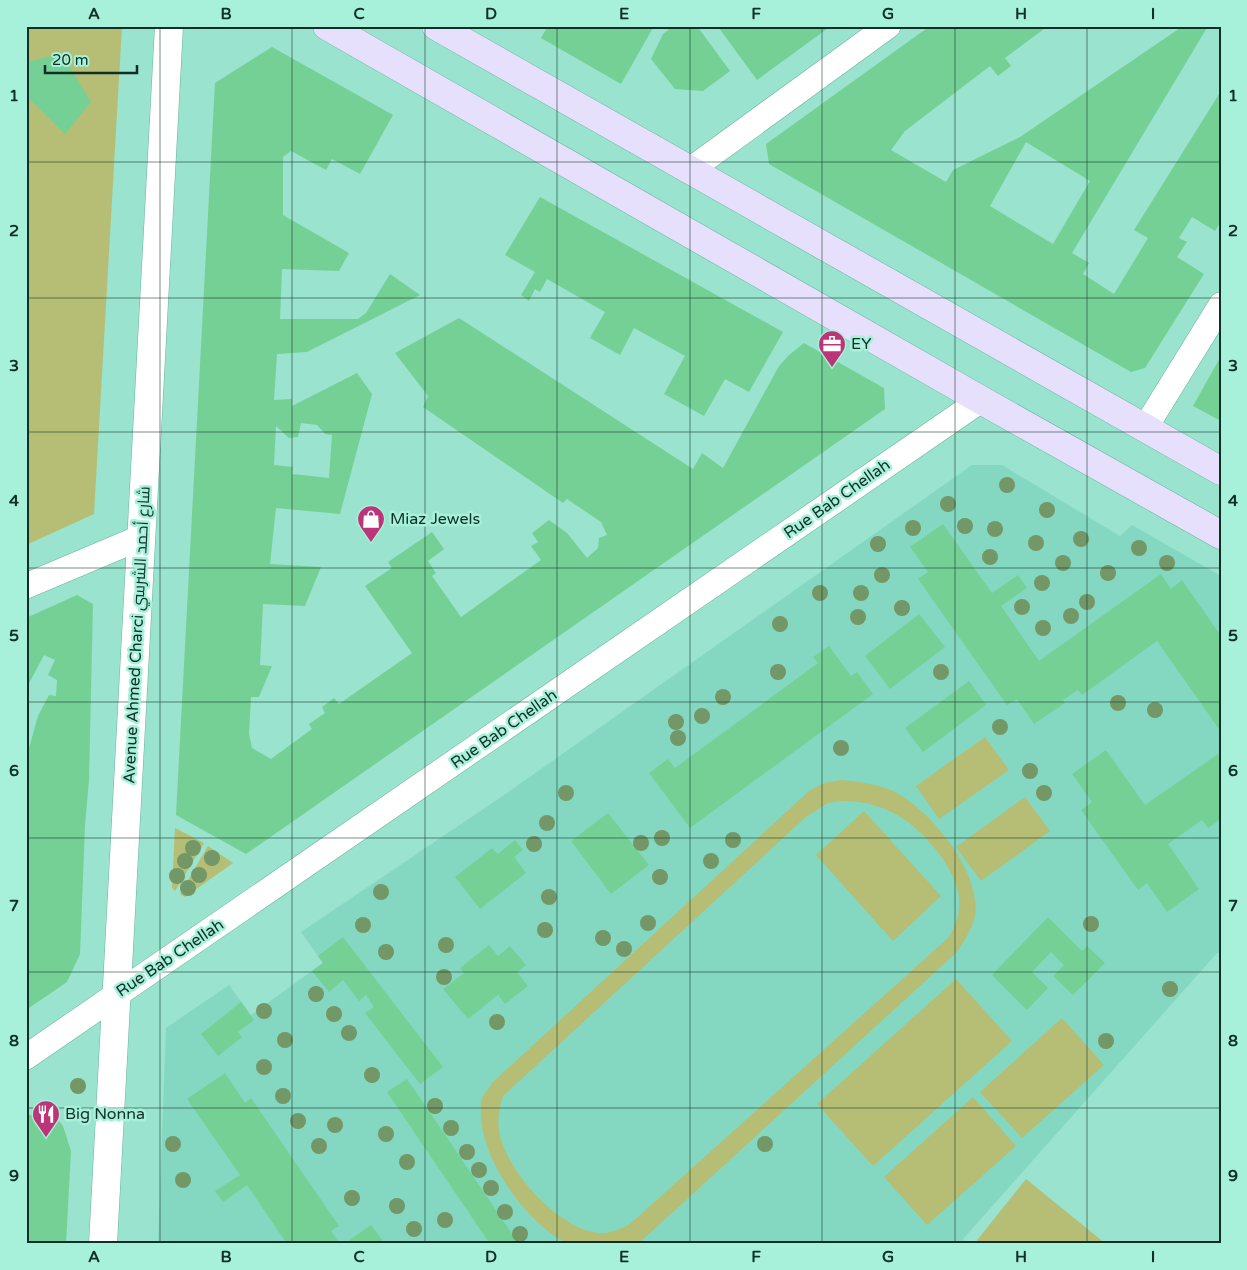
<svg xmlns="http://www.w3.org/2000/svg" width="1247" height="1270" viewBox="0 0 1247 1270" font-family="'Varela Round',Cairo,sans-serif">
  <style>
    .built { fill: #84d8c1 }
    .green { fill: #b5be74; fill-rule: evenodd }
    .building { fill: #75d095; fill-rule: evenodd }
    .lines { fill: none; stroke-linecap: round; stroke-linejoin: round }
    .minor-casing { stroke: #6ab39f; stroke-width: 26 }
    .tertiary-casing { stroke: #6ab39f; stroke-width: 29 }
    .secondary-casing { stroke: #6ab39f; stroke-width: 29 }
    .minor { stroke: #fff; stroke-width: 25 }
    .tertiary { stroke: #fff; stroke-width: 28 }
    .secondary { stroke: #e6e0fc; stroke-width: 28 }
    .tree { fill: #739766 }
    .grid { fill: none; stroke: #102f27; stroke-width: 1; stroke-opacity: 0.55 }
    .labels { text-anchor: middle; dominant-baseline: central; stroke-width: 5; stroke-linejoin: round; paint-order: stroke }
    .poi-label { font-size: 16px; fill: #102f27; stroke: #a7f1db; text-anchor: start }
    .street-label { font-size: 16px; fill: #102f27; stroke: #a7f1db }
    .neatline { fill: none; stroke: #102f27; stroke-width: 2 }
    .grid-label { font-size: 16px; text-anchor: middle; font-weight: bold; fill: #102f27 }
  </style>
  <rect width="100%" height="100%" fill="#9ae3ce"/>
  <!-- built -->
  <path class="built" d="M972,465H1002L1120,536L1132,525L1221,576V954L1217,953L963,1239L968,1244H158L166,1028L229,985L251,1015L323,963L301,932L507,793Z"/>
  <!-- green -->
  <g class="green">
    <path d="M26,26H122L94,514L26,545Z"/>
    <path d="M985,737L1009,770L939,819L916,786Z"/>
    <path d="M842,780C860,782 878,784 895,792C931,811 982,872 975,916C972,930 963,942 956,953L638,1244H568C527,1224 483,1162 481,1117C481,1111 480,1103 482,1098C485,1092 490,1087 493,1082L809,791L824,783ZM842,801C861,801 880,805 897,815C913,824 926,837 937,851C958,879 969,906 948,938L630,1224C622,1228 614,1232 605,1233C563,1236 504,1169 499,1130C497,1118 500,1107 503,1096L806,817L828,803Z"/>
    <path d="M1025,797L1050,831L981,881L956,847Z"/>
    <path d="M864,811L941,896L893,941L816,855Z"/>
    <path d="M175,828L204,843L175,891L172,888Z"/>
    <path d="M208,846L233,863L185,897L180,894Z"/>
    <path d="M956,979L1012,1041L873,1166L817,1104Z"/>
    <path d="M1062,1018L1104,1065L1022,1138L980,1092Z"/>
    <path d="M973,1097L1016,1146L927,1225L884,1177Z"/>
    <path d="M1026,1179L1106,1244H974Z"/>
  </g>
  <!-- building -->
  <g class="building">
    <path d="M548,26H654L621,84L541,38Z"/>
    <path d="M673,26H697L730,71L703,91L675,89L651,59L663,34Z"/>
    <path d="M721,26H831L757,80L719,28Z"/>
    <path d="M930,26H1048L1005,58L1011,66L998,76L990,66L905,131L891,150L946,182L953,170L1020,137L1183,26H1208L1072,253L1089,263L1083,274L1114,294L1148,238L1134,230L1221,91V221L1215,231L1192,217L1179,238L1187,242L1177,257L1204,274L1145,368L1131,372L769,164L766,144ZM1026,142L1090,181L1053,244L990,206Z"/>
    <path d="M272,47L393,115L360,174L332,159L326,170L291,151L283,157V215L349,253L339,271L282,269L280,319H358L366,313L390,274L420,295L307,352L277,354L274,400L292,399V406L357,373L372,394L340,514L276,508L270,564L321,567L305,606L263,604L260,665L272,666L259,697H251L249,734L252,748L271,759L312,729L309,724L325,713L322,707L334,698L339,704L412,653L365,586L392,568L388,562L432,532L444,549L428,561L436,573L432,576L461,617L541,560L531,546L538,542L532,533L549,520L567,533L587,558L598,548L599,538L607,535L601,522L567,499L563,503L423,407L428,396L395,353L459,318L693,469L702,453L723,468L779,366L789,355L804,343L884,388L885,409L246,854L176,815L215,83ZM301,423L317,425L325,434L332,435L329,478L292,474L293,467L274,465L276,426L289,438L298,437Z"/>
    <path d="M62,54L91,102L65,134L26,96V62Z"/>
    <path d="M540,197L783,332L749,392L725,379L704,416L664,394L685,356L634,328L620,355L590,338L605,312L547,279L540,292L535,289L529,301L521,295L535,272L505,255Z"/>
    <path d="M1221,356V421L1193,406Z"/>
    <path d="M943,524L992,593L1018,575L1027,588L1001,606L1039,661L1161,574L1171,589L1182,580L1221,636V732L1157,641L1082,695L1078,690L1063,700L1065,703L1034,724L1017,699L1007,705L918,579L928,572L910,547Z"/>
    <path d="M77,595L93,604L89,780L85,825L80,954L67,982L26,1010V759L38,716L49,695L56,696L57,680L48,675L55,660L44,655L26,689V618Z"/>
    <path d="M919,614L945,647L890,689L865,656Z"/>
    <path d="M829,646L851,676L857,672L873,694L690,828L649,773L668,759L675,768L818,663L813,657Z"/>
    <path d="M969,681L986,705L923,752L905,728Z"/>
    <path d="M1106,750L1145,805L1221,752V819L1208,828L1202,820L1168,844L1199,889L1167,912L1147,883L1138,890L1081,810L1092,802L1072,774Z"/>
    <path d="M608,813L649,865L611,894L571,841Z"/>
    <path d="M515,840L523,850L514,857L526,873L480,909L455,877L492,848L498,854Z"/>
    <path d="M1048,917L1082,951L1087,946L1105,963L1073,995L1053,976L1064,965L1051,952L1032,972L1048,988L1027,1010L992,975Z"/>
    <path d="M343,937L443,1067L420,1084L365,1013L374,1007L366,995L359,1001L343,980L329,992L312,971L323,963L318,956Z"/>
    <path d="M489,945L498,956L510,946L526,965L517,972L528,986L505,1004L498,995L468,1019L443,989L464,973L460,968Z"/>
    <path d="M241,1002L254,1020L238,1032L242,1037L218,1056L201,1034Z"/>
    <path d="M225,1073L245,1103L251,1098L339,1226L331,1231L340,1244H287L247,1185L223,1202L215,1191L240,1175L187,1099Z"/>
    <path d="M407,1079L414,1089L519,1244H490L387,1092Z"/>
    <path d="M35,1114H46L57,1119L63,1126L71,1151L66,1244H26V1116Z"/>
    <path d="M371,1225L385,1244H344Z"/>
  </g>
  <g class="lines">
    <!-- minor casing -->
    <g class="minor-casing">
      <g id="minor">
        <path d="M690,170L888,26"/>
        <path d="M1145,428L1221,305"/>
        <path d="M26,586L142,537"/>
        <path d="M26,1057L981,400"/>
      </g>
    </g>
    <!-- tertiary casing -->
    <g class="tertiary-casing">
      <path id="tertiary" d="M103,1244L169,26"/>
    </g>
    <!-- secondary casing -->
    <g class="secondary-casing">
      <g id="secondary">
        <path d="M327,26L981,400L1221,535"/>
        <path d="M436,26L1221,471"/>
      </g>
    </g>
    <!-- minor -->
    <use href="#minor" class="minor"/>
    <!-- tertiary -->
    <use href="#tertiary" class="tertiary"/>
    <!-- secondary -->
    <use href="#secondary" class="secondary"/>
  </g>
  <!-- trees -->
  <g class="tree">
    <circle cx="1007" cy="485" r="8"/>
    <circle cx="948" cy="504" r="8"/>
    <circle cx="1047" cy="510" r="8"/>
    <circle cx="965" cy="526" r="8"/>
    <circle cx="913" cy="528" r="8"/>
    <circle cx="995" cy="529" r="8"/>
    <circle cx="1081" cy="539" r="8"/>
    <circle cx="1036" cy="543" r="8"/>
    <circle cx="878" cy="544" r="8"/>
    <circle cx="1139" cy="548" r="8"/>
    <circle cx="990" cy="557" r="8"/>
    <circle cx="1063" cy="563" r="8"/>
    <circle cx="1167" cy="563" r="8"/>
    <circle cx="1108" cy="573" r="8"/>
    <circle cx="882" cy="575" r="8"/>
    <circle cx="1042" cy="583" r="8"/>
    <circle cx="820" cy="593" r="8"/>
    <circle cx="861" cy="593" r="8"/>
    <circle cx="1087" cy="602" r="8"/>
    <circle cx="1022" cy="607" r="8"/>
    <circle cx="902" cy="608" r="8"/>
    <circle cx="1071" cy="616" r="8"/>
    <circle cx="858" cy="617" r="8"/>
    <circle cx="780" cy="624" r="8"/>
    <circle cx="1043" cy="628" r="8"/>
    <circle cx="778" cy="672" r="8"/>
    <circle cx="941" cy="672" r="8"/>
    <circle cx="723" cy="697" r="8"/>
    <circle cx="1118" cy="703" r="8"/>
    <circle cx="1155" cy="710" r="8"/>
    <circle cx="702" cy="716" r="8"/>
    <circle cx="676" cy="722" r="8"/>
    <circle cx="1000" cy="727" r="8"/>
    <circle cx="678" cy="738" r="8"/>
    <circle cx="841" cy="748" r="8"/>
    <circle cx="1030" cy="771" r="8"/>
    <circle cx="566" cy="793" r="8"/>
    <circle cx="1044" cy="793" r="8"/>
    <circle cx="547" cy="823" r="8"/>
    <circle cx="662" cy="838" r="8"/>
    <circle cx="733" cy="840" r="8"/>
    <circle cx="641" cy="843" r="8"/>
    <circle cx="534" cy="844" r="8"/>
    <circle cx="193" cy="848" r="8"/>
    <circle cx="212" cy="858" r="8"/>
    <circle cx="185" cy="861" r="8"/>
    <circle cx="711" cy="861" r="8"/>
    <circle cx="199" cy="875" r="8"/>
    <circle cx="177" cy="876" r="8"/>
    <circle cx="660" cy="877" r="8"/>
    <circle cx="188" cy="888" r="8"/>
    <circle cx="381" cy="892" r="8"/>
    <circle cx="549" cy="897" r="8"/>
    <circle cx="648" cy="923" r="8"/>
    <circle cx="1091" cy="924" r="8"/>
    <circle cx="363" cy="925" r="8"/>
    <circle cx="545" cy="930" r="8"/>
    <circle cx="603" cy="938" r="8"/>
    <circle cx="446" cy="945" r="8"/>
    <circle cx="624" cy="949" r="8"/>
    <circle cx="386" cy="952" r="8"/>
    <circle cx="444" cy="977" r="8"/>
    <circle cx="1170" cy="989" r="8"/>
    <circle cx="316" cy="994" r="8"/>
    <circle cx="264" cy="1011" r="8"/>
    <circle cx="334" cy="1014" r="8"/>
    <circle cx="497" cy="1022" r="8"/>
    <circle cx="349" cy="1033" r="8"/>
    <circle cx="285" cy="1040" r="8"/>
    <circle cx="1106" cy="1041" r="8"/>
    <circle cx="264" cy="1067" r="8"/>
    <circle cx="372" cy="1075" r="8"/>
    <circle cx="78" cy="1086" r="8"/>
    <circle cx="283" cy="1096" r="8"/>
    <circle cx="435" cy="1106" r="8"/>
    <circle cx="298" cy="1121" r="8"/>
    <circle cx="335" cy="1125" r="8"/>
    <circle cx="451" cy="1128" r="8"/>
    <circle cx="386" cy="1134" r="8"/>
    <circle cx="173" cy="1144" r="8"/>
    <circle cx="765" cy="1144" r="8"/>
    <circle cx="319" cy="1146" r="8"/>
    <circle cx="467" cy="1152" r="8"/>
    <circle cx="407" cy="1162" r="8"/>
    <circle cx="479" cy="1170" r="8"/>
    <circle cx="183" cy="1180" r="8"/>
    <circle cx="491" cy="1188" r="8"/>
    <circle cx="352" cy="1198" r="8"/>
    <circle cx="397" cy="1206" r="8"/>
    <circle cx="505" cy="1212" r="8"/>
    <circle cx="445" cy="1220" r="8"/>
    <circle cx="414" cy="1229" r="8"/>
    <circle cx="520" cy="1234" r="8"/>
  </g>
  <!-- grid -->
  <path class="grid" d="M160,26V1244M292,26V1244M425,26V1244M557,26V1244M690,26V1244M822,26V1244M955,26V1244M1087,26V1244M26,162H1221M26,298H1221M26,432H1221M26,568H1221M26,702H1221M26,838H1221M26,972H1221M26,1108H1221"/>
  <!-- icons -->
  <defs>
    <g id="office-pin" transform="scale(1.4375)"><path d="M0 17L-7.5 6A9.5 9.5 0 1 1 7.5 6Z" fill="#bb3578" stroke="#a7f1db"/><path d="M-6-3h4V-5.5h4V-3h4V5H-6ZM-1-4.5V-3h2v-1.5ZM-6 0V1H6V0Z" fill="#fff"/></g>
    <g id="shop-pin" transform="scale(1.4375)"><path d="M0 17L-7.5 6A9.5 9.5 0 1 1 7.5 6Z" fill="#bb3578" stroke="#a7f1db"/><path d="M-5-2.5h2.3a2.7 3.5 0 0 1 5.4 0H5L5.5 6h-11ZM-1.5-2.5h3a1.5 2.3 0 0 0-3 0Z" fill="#fff"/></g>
    <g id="restaurant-pin" transform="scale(1.4375)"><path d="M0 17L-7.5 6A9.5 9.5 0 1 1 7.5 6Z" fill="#bb3578" stroke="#a7f1db"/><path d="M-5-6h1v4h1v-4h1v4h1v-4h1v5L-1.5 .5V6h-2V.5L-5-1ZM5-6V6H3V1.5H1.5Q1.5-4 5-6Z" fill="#fff"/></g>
  </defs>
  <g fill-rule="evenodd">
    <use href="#office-pin" x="832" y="344"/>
    <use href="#shop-pin" x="371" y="519"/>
    <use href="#restaurant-pin" x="46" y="1114"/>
  </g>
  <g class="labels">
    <!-- poi labels -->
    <g class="poi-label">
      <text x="851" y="344">EY</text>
      <text x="390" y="519">Miaz Jewels</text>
      <text x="65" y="1114">Big Nonna</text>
    </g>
    <!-- street labels -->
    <g class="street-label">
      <text transform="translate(837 499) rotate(-35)">Rue Bab Chellah</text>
      <text transform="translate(137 635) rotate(-87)">Avenue Ahmed Charci شارع أحمد الشرسي</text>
      <text transform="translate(504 729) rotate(-35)">Rue Bab Chellah</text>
      <text transform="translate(170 958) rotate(-34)">Rue Bab Chellah</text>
    </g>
  </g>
  <!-- border -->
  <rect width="1247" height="1270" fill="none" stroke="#a7f1db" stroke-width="55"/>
  <!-- scale -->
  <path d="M45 65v8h92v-8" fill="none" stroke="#102f27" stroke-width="2.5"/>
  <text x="52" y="65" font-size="15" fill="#102f27" stroke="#a7f1db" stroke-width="4" paint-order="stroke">20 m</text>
  <rect x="28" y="28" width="1192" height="1214" class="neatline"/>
  <g class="grid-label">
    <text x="94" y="19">A</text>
    <text x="226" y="19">B</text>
    <text x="359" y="19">C</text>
    <text x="491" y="19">D</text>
    <text x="624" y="19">E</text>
    <text x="756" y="19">F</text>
    <text x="888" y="19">G</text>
    <text x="1021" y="19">H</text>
    <text x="1153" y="19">I</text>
    <text x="14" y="101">1</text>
    <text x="1233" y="101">1</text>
    <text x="14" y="236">2</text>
    <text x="1233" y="236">2</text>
    <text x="14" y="371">3</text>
    <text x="1233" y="371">3</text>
    <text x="14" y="506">4</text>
    <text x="1233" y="506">4</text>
    <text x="14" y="641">5</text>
    <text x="1233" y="641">5</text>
    <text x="14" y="776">6</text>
    <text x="1233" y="776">6</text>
    <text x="14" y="911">7</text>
    <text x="1233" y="911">7</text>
    <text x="14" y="1046">8</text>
    <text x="1233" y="1046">8</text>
    <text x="14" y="1181">9</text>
    <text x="1233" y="1181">9</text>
    <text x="94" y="1262">A</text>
    <text x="226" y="1262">B</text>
    <text x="359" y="1262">C</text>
    <text x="491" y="1262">D</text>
    <text x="624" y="1262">E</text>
    <text x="756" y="1262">F</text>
    <text x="888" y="1262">G</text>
    <text x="1021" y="1262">H</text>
    <text x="1153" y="1262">I</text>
  </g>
</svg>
